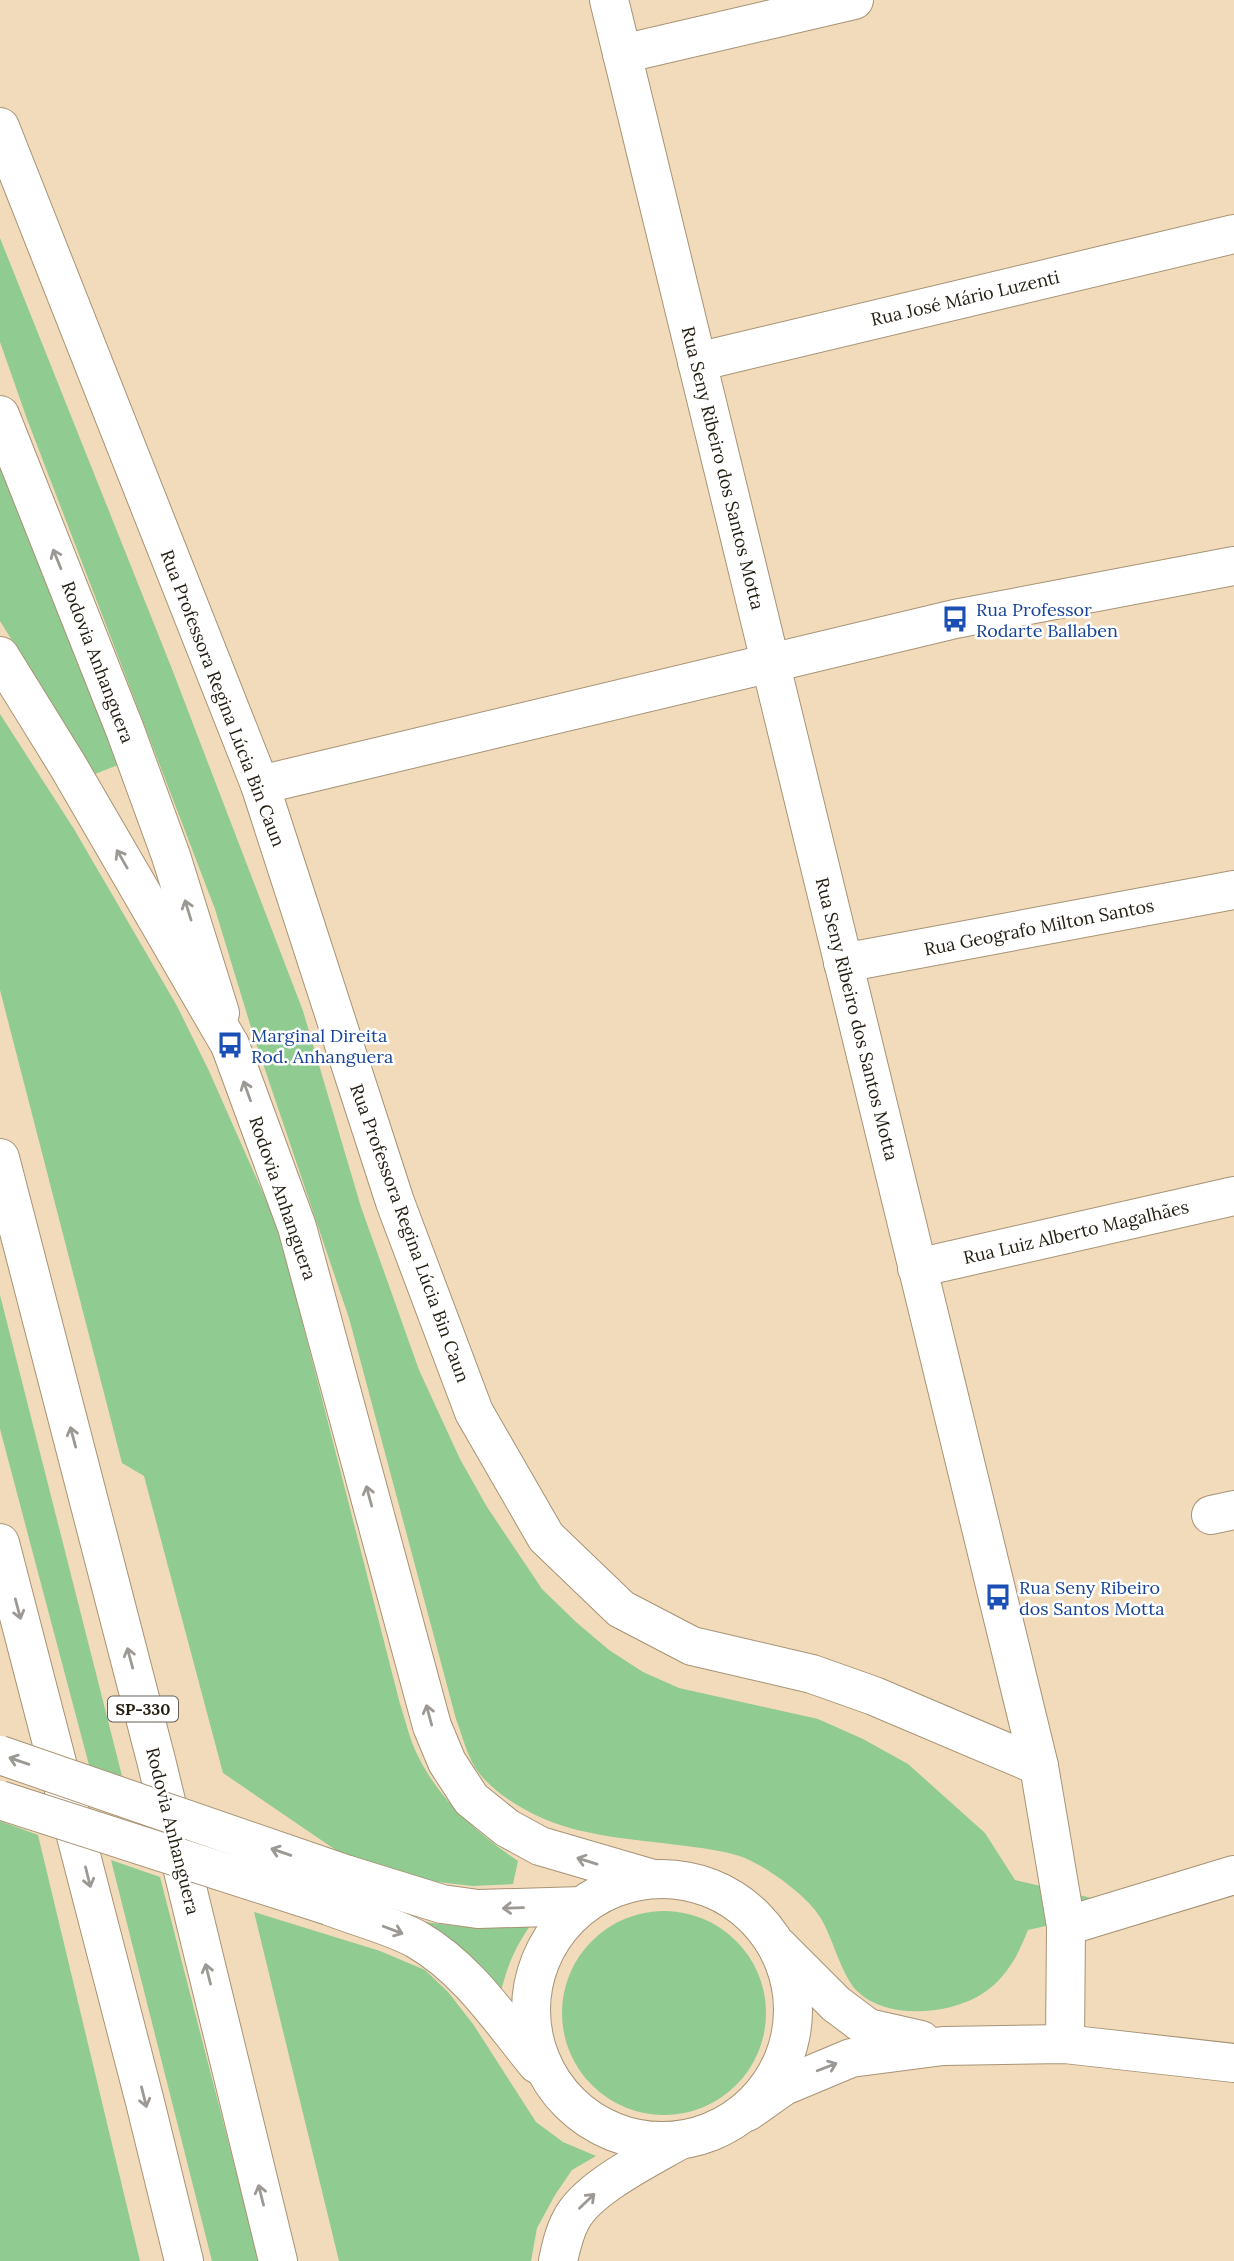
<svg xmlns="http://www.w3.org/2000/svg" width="1234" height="2261" viewBox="0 0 1234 2261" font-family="Lora,serif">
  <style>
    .green { fill: #90cb91 }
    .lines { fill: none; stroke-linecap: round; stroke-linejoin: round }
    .minor-casing { stroke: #a79375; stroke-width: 40 }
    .tertiary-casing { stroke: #a79375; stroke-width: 40 }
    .secondary-casing { stroke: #a79375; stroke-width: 40 }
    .motorway-casing { stroke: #a79375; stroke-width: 40 }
    .minor { stroke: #fff; stroke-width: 38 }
    .tertiary { stroke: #fff; stroke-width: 38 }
    .secondary { stroke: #fff; stroke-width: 38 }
    .motorway { stroke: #fff; stroke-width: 38 }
    .secondary-bridge-casing { stroke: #a79375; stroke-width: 40; stroke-linecap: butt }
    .secondary-bridge { stroke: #fff; stroke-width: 38 }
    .oneway { stroke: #9c9994 }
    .labels { text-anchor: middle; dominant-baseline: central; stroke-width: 5; stroke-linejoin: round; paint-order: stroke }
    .shield { fill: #fff; stroke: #666158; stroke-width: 2 }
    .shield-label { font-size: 16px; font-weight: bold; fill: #241d11 }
    .street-label { font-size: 18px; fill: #241d11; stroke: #fff }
    .transit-label { font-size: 18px; fill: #164399; stroke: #fff; text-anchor: start }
  </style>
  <rect width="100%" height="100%" fill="#f1dbbb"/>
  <!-- green -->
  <g class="green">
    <path d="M0,238L172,669L303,1011L361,1207L419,1370L460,1459L487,1507L542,1589L576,1622L609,1650L643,1672L679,1688L818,1719L863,1739L908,1764L985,1833L1015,1880L1130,1907L1028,1930C1019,1952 1012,1967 995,1984C964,2014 891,2023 858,1992C841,1976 833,1937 820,1917C806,1895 768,1868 745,1858C724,1850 700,1848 678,1845C625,1838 571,1836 524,1809C506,1799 488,1786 476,1769C467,1755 462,1735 456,1719L349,1318L253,1034L215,909L27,419L0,342Z"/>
    <path d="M0,459L118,765L95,774L0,621Z"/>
    <path d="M0,714L74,829L177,1006L209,1071L278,1227L400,1704C405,1719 409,1736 415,1750C437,1798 475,1832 518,1861L513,1884L473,1886L428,1881L346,1857L223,1773L144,1476L122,1463L0,990Z"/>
    <path d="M0,1295L122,1776L89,1765L0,1429Z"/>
    <path d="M0,1821L38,1835L140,2261H0Z"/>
    <path d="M111,1860L160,1877L259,2261H212Z"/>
    <circle cx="664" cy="2013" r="102"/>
    <path d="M254,1912L380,1951L425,1970L448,1992L473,2024L536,2122L563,2142L596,2156L572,2170L555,2195L537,2228L531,2261H339Z"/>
    <path d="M419,1921C457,1927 491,1930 530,1926C514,1949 506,1969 500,1996Z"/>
  </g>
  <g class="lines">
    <!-- minor casing -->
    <g class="minor-casing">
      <g id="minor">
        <path d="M609,0L1039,1766L1066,1926L1065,2044"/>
        <path d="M622,54L854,0"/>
        <path d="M0,127L260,785L395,1202L474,1412L546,1537L621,1609L692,1646L812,1674L874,1696L1039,1766"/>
        <path d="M697,362L1234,234"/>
        <path d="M260,785L955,619L1234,566"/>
        <path d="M843,963L1234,890"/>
        <path d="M917,1268L1234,1196"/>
        <path d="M1211,1515L1234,1510"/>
        <path d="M1066,1926L1234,1875"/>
        <path d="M778,1946L836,2004L868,2028L921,2040"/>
        <path d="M747,2112L784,2086L851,2058L943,2046L1065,2044L1234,2063"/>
      </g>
    </g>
    <!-- tertiary casing -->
    <g class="tertiary-casing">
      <path id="tertiary" d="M0,415L125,730L171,856L220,1013"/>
    </g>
    <!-- secondary casing -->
    <g class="secondary-casing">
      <g id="secondary">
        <path d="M230,1045L297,1227L432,1726L447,1762L471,1799L507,1828L540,1846L653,1879"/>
        <path d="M345,1874L442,1904L478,1909L582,1906"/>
        <circle cx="662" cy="2010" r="131"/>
        <path d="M329,1906C357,1917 390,1925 416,1939C467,1968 500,2019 537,2064"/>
        <path d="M558,2261C561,2247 564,2233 571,2220C587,2188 649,2158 680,2140"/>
      </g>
    </g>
    <!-- motorway casing -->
    <g class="motorway-casing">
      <g id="motorway">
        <path d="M0,656L68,766L230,1045"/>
        <path d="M0,1158L156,1760L278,2261"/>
        <path d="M0,1543L145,2102L184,2261"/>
      </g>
    </g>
    <!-- minor -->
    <use href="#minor" class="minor"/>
    <!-- tertiary -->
    <use href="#tertiary" class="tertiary"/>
    <!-- secondary -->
    <use href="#secondary" class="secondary"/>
    <!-- motorway -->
    <use href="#motorway" class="motorway"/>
    <!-- secondary-bridge casing -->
    <g class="secondary-bridge-casing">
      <g id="secondary-bridge">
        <path d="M0,1755L345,1874"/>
        <path d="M0,1800L329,1906"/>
      </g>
    </g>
    <!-- secondary-bridge -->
    <use href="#secondary-bridge" class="secondary-bridge"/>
  </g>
  <!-- one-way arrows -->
  <defs><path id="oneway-shaft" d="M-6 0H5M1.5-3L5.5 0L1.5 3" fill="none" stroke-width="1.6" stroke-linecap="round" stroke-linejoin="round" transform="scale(1.75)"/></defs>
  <g class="oneway">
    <use href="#oneway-shaft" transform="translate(57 559) rotate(-112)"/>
    <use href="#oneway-shaft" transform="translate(122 859) rotate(-120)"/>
    <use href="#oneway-shaft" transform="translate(188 910) rotate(-107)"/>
    <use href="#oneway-shaft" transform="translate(247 1091) rotate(-110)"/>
    <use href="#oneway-shaft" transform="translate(73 1437) rotate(-105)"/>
    <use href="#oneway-shaft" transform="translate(369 1496) rotate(-105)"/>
    <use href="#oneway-shaft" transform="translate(18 1609) rotate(75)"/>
    <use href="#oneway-shaft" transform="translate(130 1658) rotate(-105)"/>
    <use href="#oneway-shaft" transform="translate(429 1715) rotate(-105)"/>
    <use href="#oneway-shaft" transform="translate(19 1761) rotate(-161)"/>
    <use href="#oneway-shaft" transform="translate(281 1852) rotate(-161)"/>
    <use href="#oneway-shaft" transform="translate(587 1861) rotate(-163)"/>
    <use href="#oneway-shaft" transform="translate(88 1877) rotate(76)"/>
    <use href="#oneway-shaft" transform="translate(513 1908) rotate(178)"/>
    <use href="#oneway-shaft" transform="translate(393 1930) rotate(21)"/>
    <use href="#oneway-shaft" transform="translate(208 1974) rotate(-104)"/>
    <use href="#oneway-shaft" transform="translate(827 2067) rotate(-21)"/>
    <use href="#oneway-shaft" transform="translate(144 2097) rotate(76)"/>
    <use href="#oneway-shaft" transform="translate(261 2195) rotate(-104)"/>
    <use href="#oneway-shaft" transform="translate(587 2201) rotate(-44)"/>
  </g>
  <!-- icons -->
  <defs>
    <g id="bus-bare" transform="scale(2.1)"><path d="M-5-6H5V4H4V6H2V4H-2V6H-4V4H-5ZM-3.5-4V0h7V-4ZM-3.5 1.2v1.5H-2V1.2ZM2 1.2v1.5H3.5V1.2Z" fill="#1a4fb4" stroke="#fff" stroke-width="2.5" paint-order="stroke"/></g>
  </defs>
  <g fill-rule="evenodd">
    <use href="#bus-bare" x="955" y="619"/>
    <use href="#bus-bare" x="230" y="1045"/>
    <use href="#bus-bare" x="998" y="1597"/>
  </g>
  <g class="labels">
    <!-- shield labels -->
    <rect class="shield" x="108" y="1696.5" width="70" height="25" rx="5"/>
    <g class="shield-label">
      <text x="143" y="1709">SP-330</text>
    </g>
    <!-- street labels -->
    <g class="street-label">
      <text transform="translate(965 298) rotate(-13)">Rua José Mário Luzenti</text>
      <text transform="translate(723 468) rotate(76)">Rua Seny Ribeiro dos Santos Motta</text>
      <text transform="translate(98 662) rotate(69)">Rodovia Anhanguera</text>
      <text transform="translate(223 698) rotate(69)">Rua Professora Regina Lúcia Bin Caun</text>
      <text transform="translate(1039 927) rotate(-11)">Rua Geografo Milton Santos</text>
      <text transform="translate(857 1019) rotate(76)">Rua Seny Ribeiro dos Santos Motta</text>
      <text transform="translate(283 1198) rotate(71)">Rodovia Anhanguera</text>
      <text transform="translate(1076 1232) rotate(-13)">Rua Luiz Alberto Magalhães</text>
      <text transform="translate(410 1233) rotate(70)">Rua Professora Regina Lúcia Bin Caun</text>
      <text transform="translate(173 1831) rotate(76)">Rodovia Anhanguera</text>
    </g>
    <!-- transit labels -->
    <g class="transit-label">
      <text x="976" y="609">Rua Professor<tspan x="976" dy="21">Rodarte Ballaben</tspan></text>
      <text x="251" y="1035">Marginal Direita<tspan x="251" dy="21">Rod. Anhanguera</tspan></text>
      <text x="1019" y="1587">Rua Seny Ribeiro<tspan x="1019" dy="21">dos Santos Motta</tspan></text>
    </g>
  </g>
</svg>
